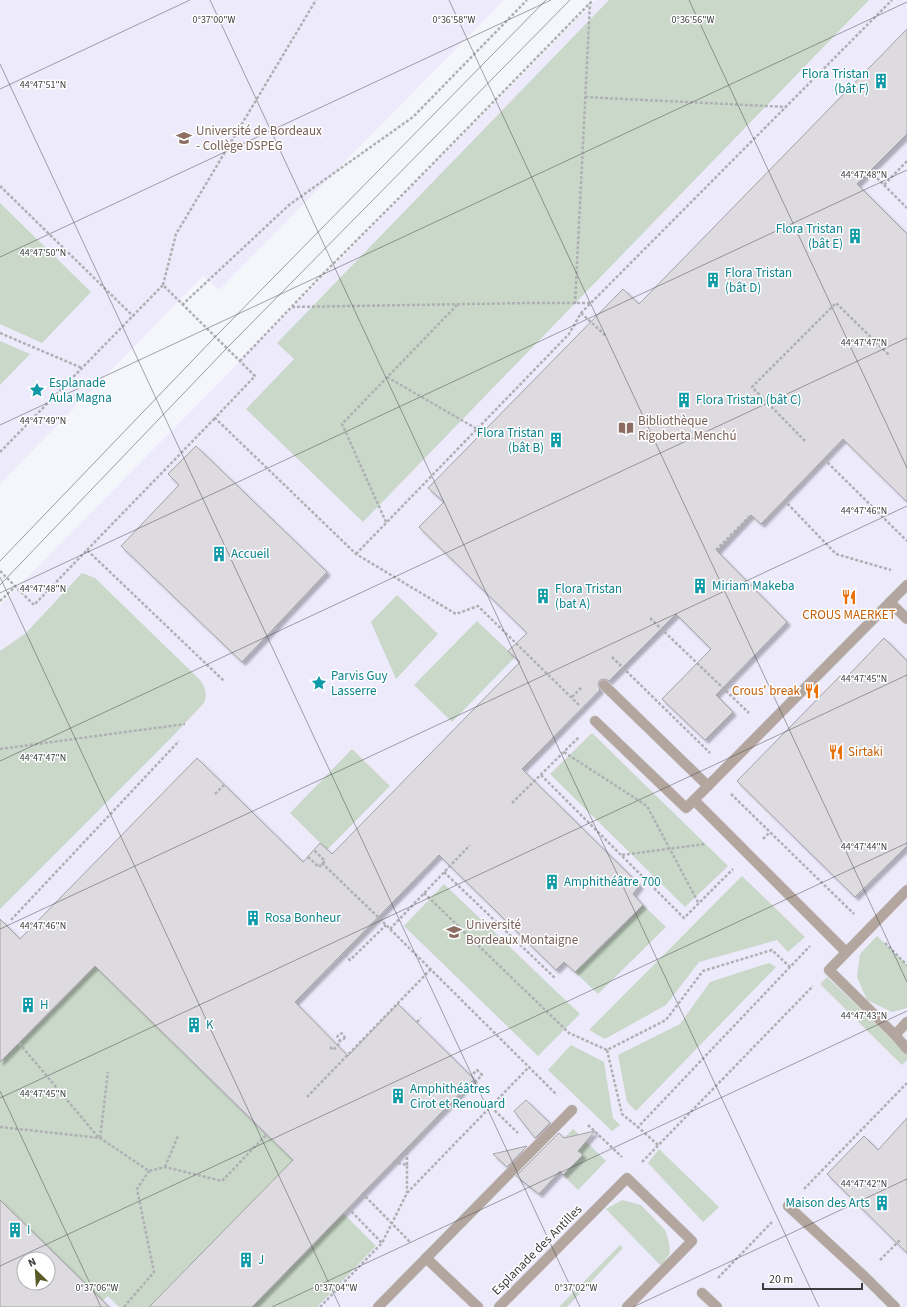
<svg xmlns="http://www.w3.org/2000/svg" width="907" height="1307" viewBox="0 0 907 1307" font-family="'Source Sans 3',sans-serif">
  <style>
    .education { fill: #edeafc; fill-rule: evenodd }
    .green { fill: #c9d8c8 }
    .building { fill: #dddbe0; stroke: #a4a2a6; fill-rule: evenodd; filter: url(#shadow) }
    .lines { fill: none; stroke-linecap: round; stroke-linejoin: round }
    .minor-casing { stroke: #cfd1d5; stroke-width: 11 }
    .path { stroke: #afb0b4; stroke-width: 2.5; stroke-dasharray: 3 2; stroke-linecap: butt }
    .minor { stroke: #b3a69e; stroke-width: 10 }
    .tram { stroke: #9b9da0; stroke-width: 1 }
    .ticks { fill: none; stroke: #3b3c3e; stroke-width: 1; stroke-opacity: 0.45 }
    .labels { text-anchor: middle; dominant-baseline: central; stroke-width: 3; stroke-linejoin: round; paint-order: stroke }
    .culture-label { font-size: 13px; fill: #0d838f; stroke: #fff; text-anchor: start }
    .education-label { font-size: 13px; fill: #785e54; stroke: #fff; text-anchor: start }
    .food-label { font-size: 13px; fill: #c56008; stroke: #fff }
    .street-label { font-size: 13px; fill: #3b3c3e; stroke: #fff }
    .ticks-label { font-size: 10px; text-anchor: middle; fill: #3b3c3e; stroke: #fff; stroke-width: 3; stroke-linejoin: round; paint-order: stroke }
  </style>
  <defs>
    <filter id="shadow"><feDropShadow dx="3.5" dy="3.5" stdDeviation="1" flood-color="#0004"/></filter>
  </defs>
  <rect width="100%" height="100%" fill="#f4f6fb"/>
  <!-- education -->
  <g class="education">
    <path d="M0,0H504L219,290L203,276L0,484Z"/>
    <path d="M596,0H907V1307H0V605ZM24,1259H48V1283H24Z"/>
  </g>
  <!-- green -->
  <g class="green">
    <path d="M609,0H869L363,522L246,409L294,359L277,343Z"/>
    <path d="M0,203L91,292L42,343L0,324Z"/>
    <path d="M0,341L30,354L0,385Z"/>
    <path d="M82,573L95,578L200,680C206,688 207,695 204,703L173,736L0,909V651L26,633Z"/>
    <path d="M397,595L438,634L396,679L371,622Z"/>
    <path d="M477,621L515,657L452,722L414,685Z"/>
    <path d="M592,733L728,866L685,907L550,774Z"/>
    <path d="M352,749L390,786L327,850L290,813Z"/>
    <path d="M742,876L805,937L788,952L777,940L699,962L666,1005L605,1039L589,1030Z"/>
    <path d="M444,884L580,1014L538,1056L404,926Z"/>
    <path d="M643,905L666,927L598,994L575,972Z"/>
    <path d="M877,936L907,965V1008L892,1012L867,1000L857,977L860,954Z"/>
    <path d="M769,963L776,967L636,1111L627,1102L618,1055L680,1024L710,982Z"/>
    <path d="M95,966L293,1160L149,1307H119L108,1296L102,1301L0,1200V1062Z"/>
    <path d="M827,977L907,1054V1060L902,1065L820,984Z"/>
    <path d="M571,1045L604,1062L613,1118L620,1125L612,1131L548,1070Z"/>
    <path d="M573,1129L606,1161L578,1190L563,1175L582,1155L564,1138Z"/>
    <path d="M659,1149L719,1207L703,1222L648,1163Z"/>
    <path d="M622,1200L641,1205L665,1230L669,1242L670,1253L661,1266L606,1209Z"/>
    <path d="M343,1213L376,1246L317,1307H252Z"/>
    <path d="M620,1245L623,1248L567,1307H559Z"/>
  </g>
  <!-- building -->
  <g class="building">
    <path d="M907,29V134L857,184L907,234V502L843,439L761,524L751,515L717,551L787,622L716,695L733,712L705,740L662,699L711,649L676,614L609,681L605,679L600,680L598,684L600,690L522,769L640,885L633,894L643,905L575,972L564,962L556,970L439,855L295,1002L348,1056L398,1004L474,1079L252,1307H149L293,1160L95,966L0,1062V919L20,939L197,758L303,862L320,843L332,854L520,662L508,651L527,633L419,527L444,502L428,488L623,289L639,304Z"/>
    <path d="M196,446L327,572L242,662L121,546L179,485L168,474Z"/>
    <path d="M884,638L907,661V846L855,897L737,781L840,676L844,680Z"/>
    <path d="M526,1100L550,1123L535,1138L514,1111Z"/>
    <path d="M907,1118V1253L827,1174L864,1136L878,1150Z"/>
    <path d="M595,1131L578,1151L583,1155L563,1175L560,1171L539,1194L516,1176L559,1133L564,1138Z"/>
    <path d="M527,1146L507,1167L493,1154Z"/>
    <path d="M0,1200L109,1307H0ZM24,1259H48V1283H24Z"/>
  </g>
  <g class="lines">
    <!-- minor casing -->
    <g class="minor-casing">
      <g id="minor">
        <path d="M890,602L907,619"/>
        <path d="M604,685L708,786"/>
        <path d="M595,721L686,808L694,800L846,952"/>
        <path d="M694,800L907,585"/>
        <path d="M907,890L829,970L895,1035L907,1022"/>
        <path d="M895,1035L907,1049"/>
        <path d="M788,1206L864,1276L895,1307"/>
        <path d="M426,1258L478,1307"/>
        <path d="M702,1293L717,1307"/>
        <path d="M378,1307L572,1110"/>
        <path d="M499,1307L627,1178L692,1241L627,1307"/>
      </g>
    </g>
    <!-- path -->
    <g class="path">
      <path d="M585,97L786,107"/>
      <path d="M870,171L884,185L907,161"/>
      <path d="M884,185L907,208"/>
      <path d="M0,186L133,316"/>
      <path d="M163,285L176,234L316,0"/>
      <path d="M575,304L590,3"/>
      <path d="M182,305L289,205L413,117L527,0"/>
      <path d="M292,307L528,303H591"/>
      <path d="M581,313L606,336"/>
      <path d="M0,333L82,368"/>
      <path d="M240,361L322,275L410,187L593,0"/>
      <path d="M387,377L477,429"/>
      <path d="M805,441L752,387L836,303L889,355"/>
      <path d="M0,452L163,285L255,376L215,418L356,554L456,614L478,606L579,705"/>
      <path d="M824,459L907,541"/>
      <path d="M784,500L836,554L891,570"/>
      <path d="M386,522L342,424L457,305"/>
      <path d="M87,550L215,418"/>
      <path d="M716,550L751,515"/>
      <path d="M356,554L569,334L581,313L892,0"/>
      <path d="M452,560H453"/>
      <path d="M0,571L34,605L87,550L224,681"/>
      <path d="M0,601L16,586"/>
      <path d="M650,618L749,713"/>
      <path d="M612,657L710,753"/>
      <path d="M572,697L582,687"/>
      <path d="M0,749L185,724"/>
      <path d="M564,752L647,806L699,904"/>
      <path d="M541,775L684,918L733,869"/>
      <path d="M215,794L224,785"/>
      <path d="M731,794L854,914"/>
      <path d="M512,803L579,737"/>
      <path d="M763,839L770,832"/>
      <path d="M622,855L705,844"/>
      <path d="M308,857L319,867L325,861L314,850"/>
      <path d="M322,863L380,919L557,1095"/>
      <path d="M444,872L556,979"/>
      <path d="M424,893L569,1033L607,1050L666,1020L703,971L772,950L790,967L810,946"/>
      <path d="M380,919L345,955L350,960L386,925"/>
      <path d="M11,920L179,741"/>
      <path d="M390,929L470,845"/>
      <path d="M885,943L907,965"/>
      <path d="M417,1022L421,1018"/>
      <circle cx="341" cy="1037" r="3.5"/>
      <path d="M19,1043L99,1138"/>
      <path d="M330,1047L333,1050L340,1043V1040"/>
      <path d="M607,1050L622,1114L638,1127"/>
      <path d="M307,1097L431,969"/>
      <path d="M491,1107L518,1133"/>
      <path d="M588,1125L622,1157"/>
      <path d="M0,1127L100,1138L149,1171L165,1167L222,1181L267,1134"/>
      <path d="M100,1138L108,1072"/>
      <path d="M658,1145L638,1127L790,967"/>
      <path d="M393,1162L407,1165V1193"/>
      <path d="M642,1162L813,986"/>
      <path d="M407,1165V1152L482,1075L477,1070L471,1076"/>
      <path d="M165,1167L178,1136"/>
      <path d="M804,1189L907,1083"/>
      <path d="M362,1193L411,1243"/>
      <path d="M348,1208L382,1243"/>
      <path d="M880,1260L900,1240"/>
      <path d="M718,1278L772,1222"/>
      <path d="M124,1307L154,1272L137,1189L149,1171"/>
      <path d="M320,1307L382,1243L407,1193L529,1067"/>
    </g>
    <!-- minor -->
    <use href="#minor" class="minor"/>
    <!-- tram -->
    <g class="tram">
      <path d="M0,561L215,337L546,0"/>
      <path d="M0,585L227,348L570,0"/>
    </g>
  </g>
  <!-- ticks -->
  <path class="ticks" d="M210,0L819,1307M449,0L907,982M689,0L907,468M0,64L580,1307M0,89L190,0M0,257L551,0M0,425L907,2M0,577L340,1307M0,593L907,170M0,761L907,338M0,929L907,506M0,1091L101,1307M0,1098L907,675M0,1266L907,843M272,1307L907,1011M633,1307L907,1179"/>
  <!-- icons -->
  <defs>
    <g id="building-bare" transform="scale(1.2)"><path d="M-4-6H4V6H1V3H-1V6H-4ZM-2.5-4.3h1.7v1.8h-1.7ZM.8-4.3h1.7v1.8H.8ZM-2.5-1h1.7V.8h-1.7ZM.8-1h1.7V.8H.8Z" fill="#0f9aa8" stroke="#fff" stroke-width="2.5" paint-order="stroke"/></g>
    <g id="university-bare" transform="scale(1.2)"><path d="M0-5L7-2L0 1L-7-2ZM-4 1L0 2.5L4 1V4Q0 6-4 4Z" fill="#8d6e63" stroke="#fff" stroke-width="2.5" paint-order="stroke"/></g>
    <g id="sight-bare" transform="scale(1.2)"><path d="M0-6L1.8-2.2L6-1.7L2.9 1.2L3.7 5.4L0 3.3L-3.7 5.4L-2.9 1.2L-6-1.7L-1.8-2.2Z" fill="#0f9aa8" stroke="#fff" stroke-width="2.5" paint-order="stroke"/></g>
    <g id="library-bare" transform="scale(1.2)"><path d="M-6-4Q-3-5.5-.7-3.5V5Q-3 3-6 4ZM6-4Q3-5.5 .7-3.5V5Q3 3 6 4Z" fill="#8d6e63" stroke="#fff" stroke-width="2.5" paint-order="stroke"/></g>
    <g id="restaurant-bare" transform="scale(1.2)"><path d="M-5-6h1v4h1v-4h1v4h1v-4h1v5L-1.5 .5V6h-2V.5L-5-1ZM5-6V6H3V1.5H1.5Q1.5-4 5-6Z" fill="#e8710a" stroke="#fff" stroke-width="2.5" paint-order="stroke"/></g>
  </defs>
  <g fill-rule="evenodd">
    <use href="#building-bare" x="881" y="81"/>
    <use href="#university-bare" x="184" y="138"/>
    <use href="#building-bare" x="855" y="236"/>
    <use href="#building-bare" x="713" y="280"/>
    <use href="#sight-bare" x="37" y="390"/>
    <use href="#building-bare" x="684" y="400"/>
    <use href="#library-bare" x="626" y="428"/>
    <use href="#building-bare" x="556" y="440"/>
    <use href="#building-bare" x="219" y="554"/>
    <use href="#building-bare" x="700" y="586"/>
    <use href="#building-bare" x="543" y="596"/>
    <use href="#restaurant-bare" x="849" y="597"/>
    <use href="#sight-bare" x="319" y="683"/>
    <use href="#restaurant-bare" x="812" y="691"/>
    <use href="#restaurant-bare" x="836" y="752"/>
    <use href="#building-bare" x="552" y="882"/>
    <use href="#building-bare" x="253" y="918"/>
    <use href="#university-bare" x="454" y="932"/>
    <use href="#building-bare" x="28" y="1005"/>
    <use href="#building-bare" x="194" y="1025"/>
    <use href="#building-bare" x="398" y="1096"/>
    <use href="#building-bare" x="882" y="1203"/>
    <use href="#building-bare" x="15" y="1230"/>
    <use href="#building-bare" x="246" y="1260"/>
  </g>
  <g class="labels">
    <!-- culture labels -->
    <g class="culture-label">
      <text x="869" y="74" text-anchor="end">Flora Tristan<tspan x="869" dy="15">(bât F)</tspan></text>
      <text x="843" y="229" text-anchor="end">Flora Tristan<tspan x="843" dy="15">(bât E)</tspan></text>
      <text x="725" y="273">Flora Tristan<tspan x="725" dy="15">(bât D)</tspan></text>
      <text x="49" y="383">Esplanade<tspan x="49" dy="15">Aula Magna</tspan></text>
      <text x="696" y="400">Flora Tristan (bât C)</text>
      <text x="544" y="433" text-anchor="end">Flora Tristan<tspan x="544" dy="15">(bât B)</tspan></text>
      <text x="231" y="554">Accueil</text>
      <text x="712" y="586">Miriam Makeba</text>
      <text x="555" y="589">Flora Tristan<tspan x="555" dy="15">(bat A)</tspan></text>
      <text x="331" y="676">Parvis Guy<tspan x="331" dy="15">Lasserre</tspan></text>
      <text x="564" y="882">Amphithéâtre 700</text>
      <text x="265" y="918">Rosa Bonheur</text>
      <text x="40" y="1005">H</text>
      <text x="206" y="1025">K</text>
      <text x="410" y="1089">Amphithéâtres<tspan x="410" dy="15">Cirot et Renouard</tspan></text>
      <text x="870" y="1203" text-anchor="end">Maison des Arts</text>
      <text x="27" y="1230">I</text>
      <text x="258" y="1260">J</text>
    </g>
    <!-- education labels -->
    <g class="education-label">
      <text x="196" y="131">Université de Bordeaux<tspan x="196" dy="15">- Collège DSPEG</tspan></text>
      <text x="638" y="421">Bibliothèque<tspan x="638" dy="15">Rigoberta Menchú</tspan></text>
      <text x="466" y="925">Université<tspan x="466" dy="15">Bordeaux Montaigne</tspan></text>
    </g>
    <!-- food labels -->
    <g class="food-label">
      <text x="849" y="615">CROUS MAERKET</text>
      <text x="800" y="691" text-anchor="end">Crous' break</text>
      <text x="848" y="752" text-anchor="start">Sirtaki</text>
    </g>
    <!-- street labels -->
    <g class="street-label">
      <text transform="translate(537 1250) rotate(-45)">Esplanade des Antilles</text>
    </g>
  </g>
  <g class="ticks-label">
    <text x="214" y="23">0°37'00"W</text>
    <text x="454" y="23">0°36'58"W</text>
    <text x="693" y="23">0°36'56"W</text>
    <text x="43" y="88">44°47'51"N</text>
    <text x="864" y="178">44°47'48"N</text>
    <text x="43" y="256">44°47'50"N</text>
    <text x="864" y="346">44°47'47"N</text>
    <text x="43" y="424">44°47'49"N</text>
    <text x="864" y="514">44°47'46"N</text>
    <text x="43" y="592">44°47'48"N</text>
    <text x="864" y="682">44°47'45"N</text>
    <text x="43" y="761">44°47'47"N</text>
    <text x="864" y="850">44°47'44"N</text>
    <text x="43" y="929">44°47'46"N</text>
    <text x="864" y="1019">44°47'43"N</text>
    <text x="43" y="1097">44°47'45"N</text>
    <text x="864" y="1187">44°47'42"N</text>
    <text x="97" y="1291">0°37'06"W</text>
    <text x="336" y="1291">0°37'04"W</text>
    <text x="576" y="1291">0°37'02"W</text>
  </g>
  <!-- north arrow -->
  <g transform="translate(36 1271) rotate(335)"><circle r="19" fill="#ffffff" stroke="#b1b1b2"/>
  <path d="M0-3L7 15L0 10L-7 15Z" fill="#595926"/>
  <text y="-6" font-size="11" font-weight="bold" text-anchor="middle" fill="#3b3c3e">N</text>
  </g>
  <!-- scale -->
  <path d="M763 1283v6h99v-6" fill="none" stroke="#3b3c3e" stroke-width="2"/>
  <text x="769" y="1283" font-size="12" fill="#3b3c3e" stroke="#ffffff" stroke-width="3" paint-order="stroke">20 m</text>
</svg>
